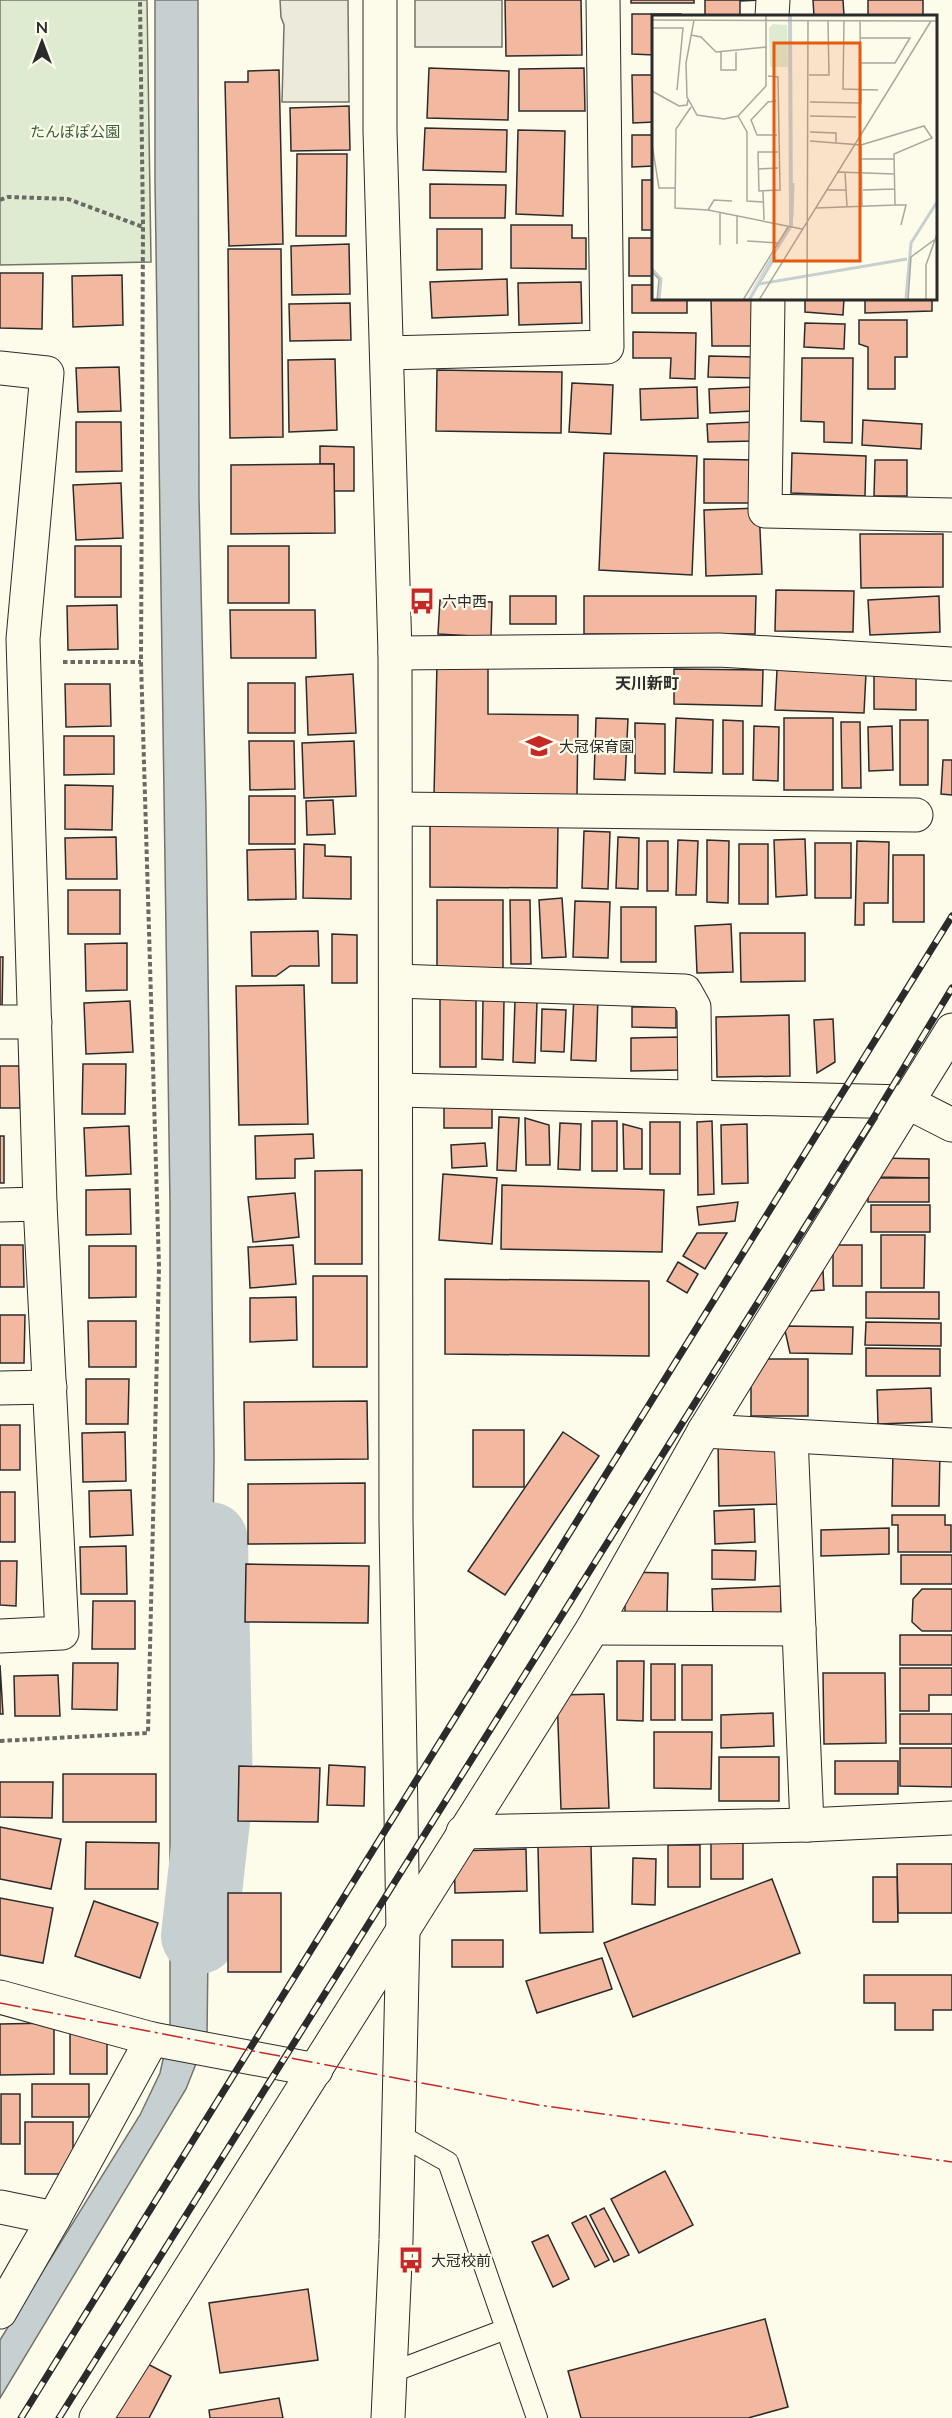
<svg xmlns="http://www.w3.org/2000/svg" width="952" height="2418" viewBox="0 0 952 2418" font-family="Lato,'Noto Sans JP',sans-serif">
  <style>
    .green { fill: #deebd1; stroke: #74746e; stroke-width: 1.5 }
    .parking { fill: #eceadb; stroke: #74746e; stroke-width: 1.5 }
    .water { fill: #c7d0d0; stroke: #74746e; stroke-width: 1.5 }
    .lines { fill: none; stroke-linecap: round; stroke-linejoin: round }
    .river { stroke: #c7d0d0; stroke-width: 76 }
    .building { fill: #f2b8a0; stroke: #2b2b2b; stroke-width: 1.5 }
    .lane-casing { stroke: #2b2b2b; stroke-width: 22 }
    .street-casing { stroke: #2b2b2b; stroke-width: 35 }
    .secondary-casing { stroke: #2b2b2b; stroke-width: 35 }
    .path { stroke: #6a6964; stroke-width: 4; stroke-dasharray: 4.5 3; stroke-linecap: butt }
    .lane { stroke: #fdfbea; stroke-width: 20 }
    .street { stroke: #fdfbea; stroke-width: 33 }
    .secondary { stroke: #fdfbea; stroke-width: 33 }
    .rail-casing { stroke: #2b2b2b; stroke-width: 7 }
    .rail { stroke: #fdfbea; stroke-width: 4.5; stroke-dasharray: 14; stroke-linecap: butt }
    .power { stroke: #c62828; stroke-width: 1.5; stroke-dasharray: 21 4.5 3 4.5; stroke-linecap: butt }
    .labels { text-anchor: middle; dominant-baseline: central; stroke-width: 4.5; stroke-linejoin: round; paint-order: stroke }
    .park-label { font-size: 15px; fill: #34623c; stroke: #fdfbea }
    .poi-label { font-size: 15px; fill: #2b2b2b; stroke: #fdfbea; text-anchor: start }
    .neighbourhood-label { font-size: 16px; font-weight: bold; fill: #2b2b2b; stroke: #fdfbea }
    .inset-river { fill: none; stroke: #c7d0d0; stroke-width: 3 }
    .inset-road { fill: none; stroke: #a9a89e; stroke-width: 1.5 }
    .view { fill: #e8590c; fill-opacity: 0.15; stroke: #e8590c; stroke-width: 3 }
    .inset-edge { fill: none; stroke: #2b2b2b; stroke-width: 3 }
  </style>
  <rect width="100%" height="100%" fill="#fdfbea"/>
  <!-- green -->
  <path class="green" d="M0,0H147L151,262L0,265Z"/>
  <!-- parking -->
  <g class="parking">
    <path d="M280,0H348L349,102H282L284,25L281,17Z"/>
    <rect x="415" y="0" width="87" height="47"/>
  </g>
  <!-- water -->
  <path class="water" d="M155,0H198L199,498L206,810L214,1456L207,2036L186,2089L0,2398V2340L140,2115L160,2073L170,2028V1204L155,180Z"/>
  <g class="lines">
    <!-- river -->
    <path class="river" d="M199,1936L215,1794L210,1540"/>
  </g>
  <!-- building -->
  <g class="building">
    <path d="M505,0H581L582,55L506,56Z"/>
    <rect x="631" y="0" width="63" height="3"/>
    <path d="M705,0H761L740,1V16H705Z"/>
    <path d="M813,0H843L844,16H814Z"/>
    <rect x="868" y="0" width="55" height="16"/>
    <path d="M632,14H681V16H654V55L632,54Z"/>
    <path d="M429,68L509,71L508,120L427,118Z"/>
    <path d="M584,68L585,111H519V69Z"/>
    <path d="M279,70L283,244L229,246L225,82H248V71Z"/>
    <path d="M632,75H654V122L633,123Z"/>
    <path d="M349,106L350,150L291,151L290,108Z"/>
    <path d="M425,128L507,130L506,172L423,170Z"/>
    <path d="M518,130L565,131L563,216L516,214Z"/>
    <path d="M632,135H654V166L632,167Z"/>
    <path d="M297,154H347L346,236H296Z"/>
    <rect x="642" y="180" width="12" height="50"/>
    <path d="M430,184L506,185L505,218H430Z"/>
    <path d="M511,225H572V238H586V269L511,268Z"/>
    <path d="M437,229H482V269L437,270Z"/>
    <rect x="629" y="238" width="25" height="38"/>
    <path d="M349,244L350,294L292,295L291,246Z"/>
    <path d="M228,249H281L283,437L230,438Z"/>
    <path d="M0,273H43L42,329L0,328Z"/>
    <path d="M122,275L123,325L73,327L72,276Z"/>
    <path d="M507,279L508,315L432,318L430,282Z"/>
    <path d="M581,282L582,323L519,325L518,283Z"/>
    <path d="M632,285H654V298H687V313H632Z"/>
    <path d="M711,298H758L759,346H712Z"/>
    <path d="M805,298H844L843,315L805,312Z"/>
    <path d="M865,298H932V311L865,313Z"/>
    <path d="M350,303L351,340L290,341L289,304Z"/>
    <path d="M859,320H907V357H895V389H868V347L859,344Z"/>
    <path d="M805,323L845,324L844,349L804,347Z"/>
    <path d="M633,332L696,333L695,379L670,378L671,358H633Z"/>
    <path d="M709,356L756,357L755,378L708,377Z"/>
    <path d="M802,358H853L852,443L824,442V422L801,421Z"/>
    <path d="M335,359L337,430L289,432L288,360Z"/>
    <path d="M119,367L121,411L78,412L76,368Z"/>
    <path d="M437,370L562,372L561,433L436,431Z"/>
    <path d="M572,383L613,385L611,434L569,432Z"/>
    <path d="M697,387L698,418L641,420L640,389Z"/>
    <path d="M753,387L754,411L710,413L709,389Z"/>
    <path d="M863,420L922,424L921,449L862,445Z"/>
    <path d="M76,422H121L122,471L76,472Z"/>
    <path d="M755,422V441L708,442L707,424Z"/>
    <path d="M320,446L354,447V491H333L334,464H320Z"/>
    <path d="M604,453L697,456L692,575L599,570Z"/>
    <path d="M792,453L866,456L865,496L791,493Z"/>
    <path d="M704,459L755,460V503H704Z"/>
    <path d="M875,460H907V496H874Z"/>
    <path d="M320,464H334L335,533L231,534V465Z"/>
    <path d="M121,483L123,538L76,540L73,485Z"/>
    <path d="M759,508L762,574L706,576L704,510Z"/>
    <path d="M860,534H943V587L861,588Z"/>
    <rect x="75" y="546" width="46" height="51"/>
    <rect x="228" y="546" width="61" height="57"/>
    <path d="M776,590L854,591L853,632L775,631Z"/>
    <rect x="510" y="596" width="46" height="28"/>
    <path d="M584,596H756L755,634H584Z"/>
    <path d="M939,596L940,632L870,635L868,600Z"/>
    <path d="M440,600L492,602L491,637L438,634Z"/>
    <path d="M117,605L118,649L68,650L67,606Z"/>
    <path d="M230,610H315L316,658H231Z"/>
    <path d="M437,663L488,665V714L578,715L577,798L434,795Z"/>
    <path d="M674,669L763,670L762,706L674,704Z"/>
    <path d="M777,670L866,673L864,713L775,710Z"/>
    <path d="M353,674L356,733L308,735L306,677Z"/>
    <path d="M874,675H916V710L874,709Z"/>
    <rect x="248" y="683" width="47" height="50"/>
    <path d="M65,684H110L111,726L66,727Z"/>
    <path d="M596,718L628,719L625,780L594,779Z"/>
    <path d="M676,718L713,720L712,773L674,772Z"/>
    <rect x="784" y="718" width="49" height="72"/>
    <path d="M723,720L743,721V774H723Z"/>
    <rect x="900" y="720" width="28" height="65"/>
    <path d="M841,722H860L861,788H842Z"/>
    <path d="M635,723L665,724V774L635,773Z"/>
    <path d="M754,726L779,727L778,781L753,780Z"/>
    <path d="M892,726L893,770L869,771L868,727Z"/>
    <path d="M64,736H114V774L64,775Z"/>
    <path d="M249,741H294L295,789L250,790Z"/>
    <path d="M354,741L356,796L304,798L302,743Z"/>
    <path d="M943,760H952V795L941,794Z"/>
    <path d="M65,785L113,786L112,830L65,829Z"/>
    <rect x="249" y="796" width="46" height="48"/>
    <path d="M333,800L335,834L307,835L306,801Z"/>
    <path d="M430,824H558L557,888L430,887Z"/>
    <path d="M584,831L610,832L608,889L582,888Z"/>
    <path d="M116,837L117,879H66L65,838Z"/>
    <path d="M618,837L639,838L638,889L616,888Z"/>
    <path d="M805,839L807,895L776,897L774,840Z"/>
    <path d="M678,840L698,841L696,895H676Z"/>
    <path d="M707,840L729,841L728,903L707,902Z"/>
    <rect x="647" y="841" width="21" height="50"/>
    <path d="M857,841L889,842L888,903H864V925H855Z"/>
    <rect x="815" y="843" width="36" height="55"/>
    <path d="M304,844L325,845V856L351,857V899L303,898Z"/>
    <rect x="739" y="844" width="29" height="60"/>
    <path d="M295,849L296,899L248,900L247,850Z"/>
    <rect x="893" y="855" width="31" height="67"/>
    <rect x="68" y="890" width="52" height="44"/>
    <path d="M562,898L566,957L542,958L539,900Z"/>
    <rect x="437" y="900" width="66" height="69"/>
    <path d="M510,900H530L531,964H511Z"/>
    <path d="M575,901L610,902L608,958L573,957Z"/>
    <rect x="621" y="907" width="35" height="55"/>
    <path d="M731,924L733,972L697,973L695,926Z"/>
    <path d="M318,931L319,966H290L276,976H252L251,932Z"/>
    <path d="M740,933H805V981L741,982Z"/>
    <path d="M332,934L357,935V983H332Z"/>
    <path d="M127,943V990L86,991L85,944Z"/>
    <path d="M0,957H3L2,1010H0Z"/>
    <path d="M304,985L308,1124L239,1125L236,986Z"/>
    <path d="M574,994L598,995L596,1061L571,1060Z"/>
    <rect x="440" y="999" width="36" height="68"/>
    <path d="M483,1000H504L503,1060L482,1059Z"/>
    <path d="M515,1000L537,1001L535,1063L513,1062Z"/>
    <path d="M130,1001L133,1052L86,1054L84,1003Z"/>
    <path d="M632,1007H676V1028L632,1027Z"/>
    <path d="M542,1009L566,1010L564,1052L541,1051Z"/>
    <path d="M789,1015L790,1076L717,1077L716,1017Z"/>
    <path d="M833,1019L835,1062L817,1073L814,1020Z"/>
    <path d="M680,1037L681,1070L631,1071V1038Z"/>
    <path d="M83,1064H126L125,1114H82Z"/>
    <path d="M0,1066H19L20,1108H0Z"/>
    <rect x="444" y="1103" width="48" height="25"/>
    <path d="M499,1117L519,1118L516,1171L497,1170Z"/>
    <path d="M525,1118L549,1125L550,1165H526Z"/>
    <rect x="592" y="1121" width="25" height="50"/>
    <path d="M712,1121L714,1194L698,1195L697,1122Z"/>
    <rect x="650" y="1122" width="30" height="52"/>
    <path d="M560,1123L581,1124L580,1170L558,1169Z"/>
    <path d="M623,1124L642,1129V1169H624Z"/>
    <path d="M747,1124L748,1183L722,1184L721,1125Z"/>
    <path d="M129,1126L131,1174L86,1176L84,1128Z"/>
    <path d="M313,1134L314,1158L295,1159V1178L256,1179L255,1136Z"/>
    <rect x="0" y="1136" width="4" height="47"/>
    <path d="M485,1143L487,1166L452,1168L451,1145Z"/>
    <path d="M879,1158L929,1159V1178L879,1177Z"/>
    <path d="M362,1170V1264H315V1171Z"/>
    <path d="M443,1174L497,1178L492,1244L439,1240Z"/>
    <rect x="868" y="1178" width="61" height="24"/>
    <path d="M502,1185L664,1190L662,1252L501,1249Z"/>
    <path d="M130,1189L131,1234L86,1235V1190Z"/>
    <path d="M295,1193L299,1237L253,1242L248,1197Z"/>
    <path d="M738,1202L735,1221L699,1225L697,1207Z"/>
    <rect x="871" y="1205" width="59" height="27"/>
    <path d="M697,1233H727L705,1269L683,1256Z"/>
    <path d="M881,1235H925L924,1288H881Z"/>
    <path d="M0,1245H23L24,1287H0Z"/>
    <path d="M293,1245L296,1284L250,1288L248,1247Z"/>
    <rect x="833" y="1245" width="29" height="41"/>
    <path d="M89,1246H136V1297L89,1298Z"/>
    <path d="M678,1262L698,1274L687,1293L667,1281Z"/>
    <path d="M823,1270L824,1290L810,1291Z"/>
    <rect x="313" y="1276" width="54" height="91"/>
    <path d="M445,1279L649,1281V1356L445,1354Z"/>
    <path d="M866,1292H939V1319L866,1318Z"/>
    <path d="M296,1297L297,1340L250,1342V1298Z"/>
    <path d="M0,1315H25L24,1363H0Z"/>
    <path d="M88,1321H136V1367H89Z"/>
    <path d="M866,1322L941,1323V1346L865,1345Z"/>
    <path d="M784,1326L853,1327L852,1354L790,1353Z"/>
    <path d="M866,1348L940,1349V1376H866Z"/>
    <rect x="751" y="1359" width="57" height="57"/>
    <path d="M86,1379H129L128,1424H86Z"/>
    <path d="M931,1388L932,1422L878,1424L877,1390Z"/>
    <path d="M367,1401L368,1459L245,1460L244,1402Z"/>
    <rect x="0" y="1425" width="20" height="45"/>
    <rect x="473" y="1430" width="51" height="57"/>
    <path d="M125,1432L126,1481L83,1482L82,1433Z"/>
    <path d="M563,1432L599,1456L505,1595L468,1571Z"/>
    <path d="M778,1442L780,1504L719,1506L718,1443Z"/>
    <path d="M893,1449L940,1450L939,1506H892Z"/>
    <path d="M365,1483V1543L248,1544V1484Z"/>
    <path d="M131,1490L133,1535L90,1537L89,1491Z"/>
    <rect x="0" y="1492" width="15" height="50"/>
    <path d="M754,1509L755,1542L715,1544L714,1511Z"/>
    <path d="M892,1515H945V1525H951V1552H898V1525H892Z"/>
    <path d="M889,1528V1554L821,1556V1530Z"/>
    <path d="M126,1546L127,1594H81L80,1547Z"/>
    <path d="M712,1550L756,1551L755,1580L712,1579Z"/>
    <rect x="901" y="1555" width="51" height="29"/>
    <path d="M0,1561H17L16,1606L0,1605Z"/>
    <path d="M246,1564L369,1566L368,1623L245,1622Z"/>
    <path d="M625,1572L668,1573L667,1613H625Z"/>
    <path d="M781,1586V1615L713,1617L712,1589Z"/>
    <path d="M922,1589H952V1631H922L912,1622L913,1599Z"/>
    <path d="M93,1601H135V1649H92Z"/>
    <rect x="900" y="1635" width="52" height="30"/>
    <path d="M617,1661H644L643,1721L617,1720Z"/>
    <path d="M73,1663H118L117,1710L72,1709Z"/>
    <rect x="651" y="1664" width="24" height="56"/>
    <path d="M0,1665L3,1714H0Z"/>
    <rect x="682" y="1665" width="30" height="55"/>
    <path d="M900,1668H952V1695H929V1711H900Z"/>
    <path d="M823,1673H885L886,1743L824,1744Z"/>
    <path d="M58,1675L60,1716H15L14,1676Z"/>
    <path d="M604,1694L609,1808L561,1809L557,1695Z"/>
    <path d="M773,1713L774,1746L721,1748V1715Z"/>
    <rect x="900" y="1714" width="52" height="30"/>
    <path d="M654,1732H712L711,1789L654,1788Z"/>
    <path d="M900,1748H952V1787L900,1786Z"/>
    <rect x="719" y="1757" width="60" height="44"/>
    <rect x="835" y="1761" width="63" height="33"/>
    <path d="M329,1765L365,1767L364,1806L327,1805Z"/>
    <path d="M239,1766L320,1768L318,1822L238,1821Z"/>
    <rect x="63" y="1774" width="93" height="48"/>
    <path d="M0,1782H53L52,1818L0,1817Z"/>
    <path d="M0,1827L61,1839L51,1889L0,1879Z"/>
    <path d="M86,1842L159,1843L158,1889H85Z"/>
    <rect x="711" y="1842" width="32" height="37"/>
    <rect x="668" y="1845" width="32" height="42"/>
    <path d="M591,1846L593,1932L540,1933L538,1847Z"/>
    <path d="M526,1849L527,1891L455,1893L454,1851Z"/>
    <path d="M633,1858L656,1859L655,1905L632,1904Z"/>
    <path d="M897,1864H952V1913H898Z"/>
    <path d="M873,1877H897L898,1922H873Z"/>
    <path d="M772,1879L800,1953L633,2017L604,1943Z"/>
    <rect x="228" y="1893" width="53" height="79"/>
    <path d="M0,1898L53,1908L43,1963L0,1955Z"/>
    <path d="M94,1901L158,1923L140,1978L75,1956Z"/>
    <rect x="452" y="1940" width="51" height="27"/>
    <path d="M602,1958L612,1989L537,2013L526,1981Z"/>
    <path d="M864,1975H952V2010H933V2030H895V2003H864Z"/>
    <path d="M54,2023V2074L0,2075V2024Z"/>
    <rect x="70" y="2031" width="37" height="43"/>
    <rect x="32" y="2084" width="57" height="33"/>
    <rect x="1" y="2094" width="19" height="50"/>
    <rect x="25" y="2122" width="48" height="52"/>
    <path d="M665,2171L693,2225L639,2253L611,2199Z"/>
    <path d="M604,2208L629,2255L614,2262L590,2215Z"/>
    <path d="M586,2216L609,2260L595,2267L572,2223Z"/>
    <path d="M548,2235L569,2279L553,2287L532,2242Z"/>
    <path d="M308,2289L318,2360L220,2373L209,2303Z"/>
    <path d="M765,2319L788,2407L748,2418H581L568,2371Z"/>
    <path d="M140,2360L171,2376L149,2418H109Z"/>
    <path d="M279,2398L283,2418H210L209,2410Z"/>
  </g>
  <g class="lines">
    <!-- lane casing -->
    <g class="lane-casing">
      <g id="lane">
        <path d="M398,2134L448,2162L537,2418"/>
        <path d="M390,2373L506,2329"/>
      </g>
    </g>
    <!-- street casing -->
    <g class="street-casing">
      <g id="street">
        <path d="M772,16L773,0"/>
        <path d="M768,298L765,511L952,515"/>
        <path d="M387,353L607,347L603,0"/>
        <path d="M0,368L47,373L23,639L40,1204L62,1633L0,1636"/>
        <path d="M395,653L719,650L952,664"/>
        <path d="M396,809L916,815"/>
        <path d="M396,981L685,991L694,1007L695,1097"/>
        <path d="M0,1022H35"/>
        <path d="M396,1090L907,1102L952,1125"/>
        <path d="M0,1205L40,1204"/>
        <path d="M0,1388L50,1387"/>
        <path d="M704,1431L952,1445"/>
        <path d="M791,1436L807,1825"/>
        <path d="M593,1628L799,1629"/>
        <path d="M463,1832L807,1825L952,1818"/>
        <path d="M0,1997L152,2039L316,2070"/>
        <path d="M0,2207L54,2218"/>
        <path d="M0,2312L54,2218L152,2039"/>
        <path d="M96,2418L593,1628L704,1431L952,1030"/>
      </g>
    </g>
    <!-- secondary casing -->
    <g class="secondary-casing">
      <path id="secondary" d="M380,0V131L395,653L396,1521L403,1932L396,2240L388,2418"/>
    </g>
    <!-- path -->
    <g class="path">
      <path d="M0,200L8,197L68,199L143,227"/>
      <path d="M63,662H141"/>
      <path d="M0,1741L148,1733L159,1267L141,662L143,227L140,0"/>
    </g>
    <!-- lane -->
    <use href="#lane" class="lane"/>
    <!-- street -->
    <use href="#street" class="street"/>
    <!-- secondary -->
    <use href="#secondary" class="secondary"/>
    <!-- rail casing -->
    <g class="rail-casing">
      <g id="rail">
        <path d="M21,2418L952,916"/>
        <path d="M59,2418L874,1117L952,988"/>
      </g>
    </g>
    <!-- rail -->
    <use href="#rail" class="rail"/>
    <!-- power -->
    <path class="power" d="M0,2003L538,2105L952,2162"/>
  </g>
  <!-- icons -->
  <defs>
    <g id="bus-bare" transform="scale(2.07)"><path d="M-5-6H5V4H4V6H2V4H-2V6H-4V4H-5ZM-3.5-4V0h7V-4ZM-3.5 1.2v1.5H-2V1.2ZM2 1.2v1.5H3.5V1.2Z" fill="#c62828" stroke="#fdfbea" stroke-width="2.5" paint-order="stroke"/></g>
    <g id="school-bare" transform="scale(2.07)"><path d="M0-5L7-2L0 1L-7-2ZM-4 1L0 2.5L4 1V4Q0 6-4 4Z" fill="#c62828" stroke="#fdfbea" stroke-width="2.5" paint-order="stroke"/></g>
  </defs>
  <g fill-rule="evenodd">
    <use href="#bus-bare" x="422" y="601"/>
    <use href="#school-bare" x="539" y="746"/>
    <use href="#bus-bare" x="411" y="2260"/>
  </g>
  <g class="labels">
    <!-- park labels -->
    <g class="park-label">
      <text x="75" y="131">たんぽぽ公園</text>
    </g>
    <!-- poi labels -->
    <g class="poi-label">
      <text x="442" y="601">六中西</text>
      <text x="559" y="746">大冠保育園</text>
      <text x="431" y="2260">大冠校前</text>
    </g>
    <!-- neighbourhood labels -->
    <g class="neighbourhood-label">
      <text x="647" y="682">天川新町</text>
    </g>
  </g>
  <!-- overview -->
  <g transform="translate(652 15)">
    <rect width="285" height="285" fill="#fdfbea"/>
    <path d="M121,9L135,10L136,52H118L117,13Z" fill="#deebd1"/>
    <path d="M136,0H140L141,211L94,285L137,211Z" fill="#c7d0d0"/>
    <path class="inset-river" d="M140,202L141,168M0,254L9,264L7,285M107,269L255,244M254,283L259,228L285,187M97,285L123,242"/>
    <path class="inset-road" d="M0,5L285,6M42,5L34,48L35,82L45,100L72,104L86,101L114,71V0M192,6L191,74L226,75M0,13H31L25,75M39,20L49,22L64,37L115,32M209,23H258L243,48H209M69,37V55H84V37M157,60H177L176,6M116,61L126,62L128,175L107,176L106,137H126M0,76L27,91L35,90L36,85M124,86L116,87L99,105L105,120H125M158,87L209,88L208,6M39,92L24,114L23,193L56,195L150,214M86,101L95,117V186L111,187M158,101L204,102M158,117L184,118V127M158,126L209,130L210,192M0,129L7,173H23M209,144H242M106,154L126,153M185,157L242,159M193,157L195,192M175,175H194M211,175L243,174M111,176L112,205M243,190H254L249,210M164,193L243,190L242,139L280,123L272,111L209,130M56,195L62,185L80,186M68,197V230M85,200V229M95,226L127,228M0,257L7,264L5,285M91,285L136,212M107,285L279,6M155,285L156,6M256,285L259,242L282,225M274,285V250L285,219"/>
    <path class="view" d="M122,28H208V246H122Z"/>
    <rect width="285" height="285" class="inset-edge"/>
  </g>
  <!-- north arrow -->
  <g transform="translate(42 42)" stroke="#fdfbea" stroke-width="4.5" paint-order="stroke">
  <path d="M0-4.5L10 22L0 15L-10 22Z" fill="#2b2b2b"/>
  <text y="-9" font-size="16" font-weight="bold" text-anchor="middle" fill="#2b2b2b">N</text>
  </g>
</svg>
